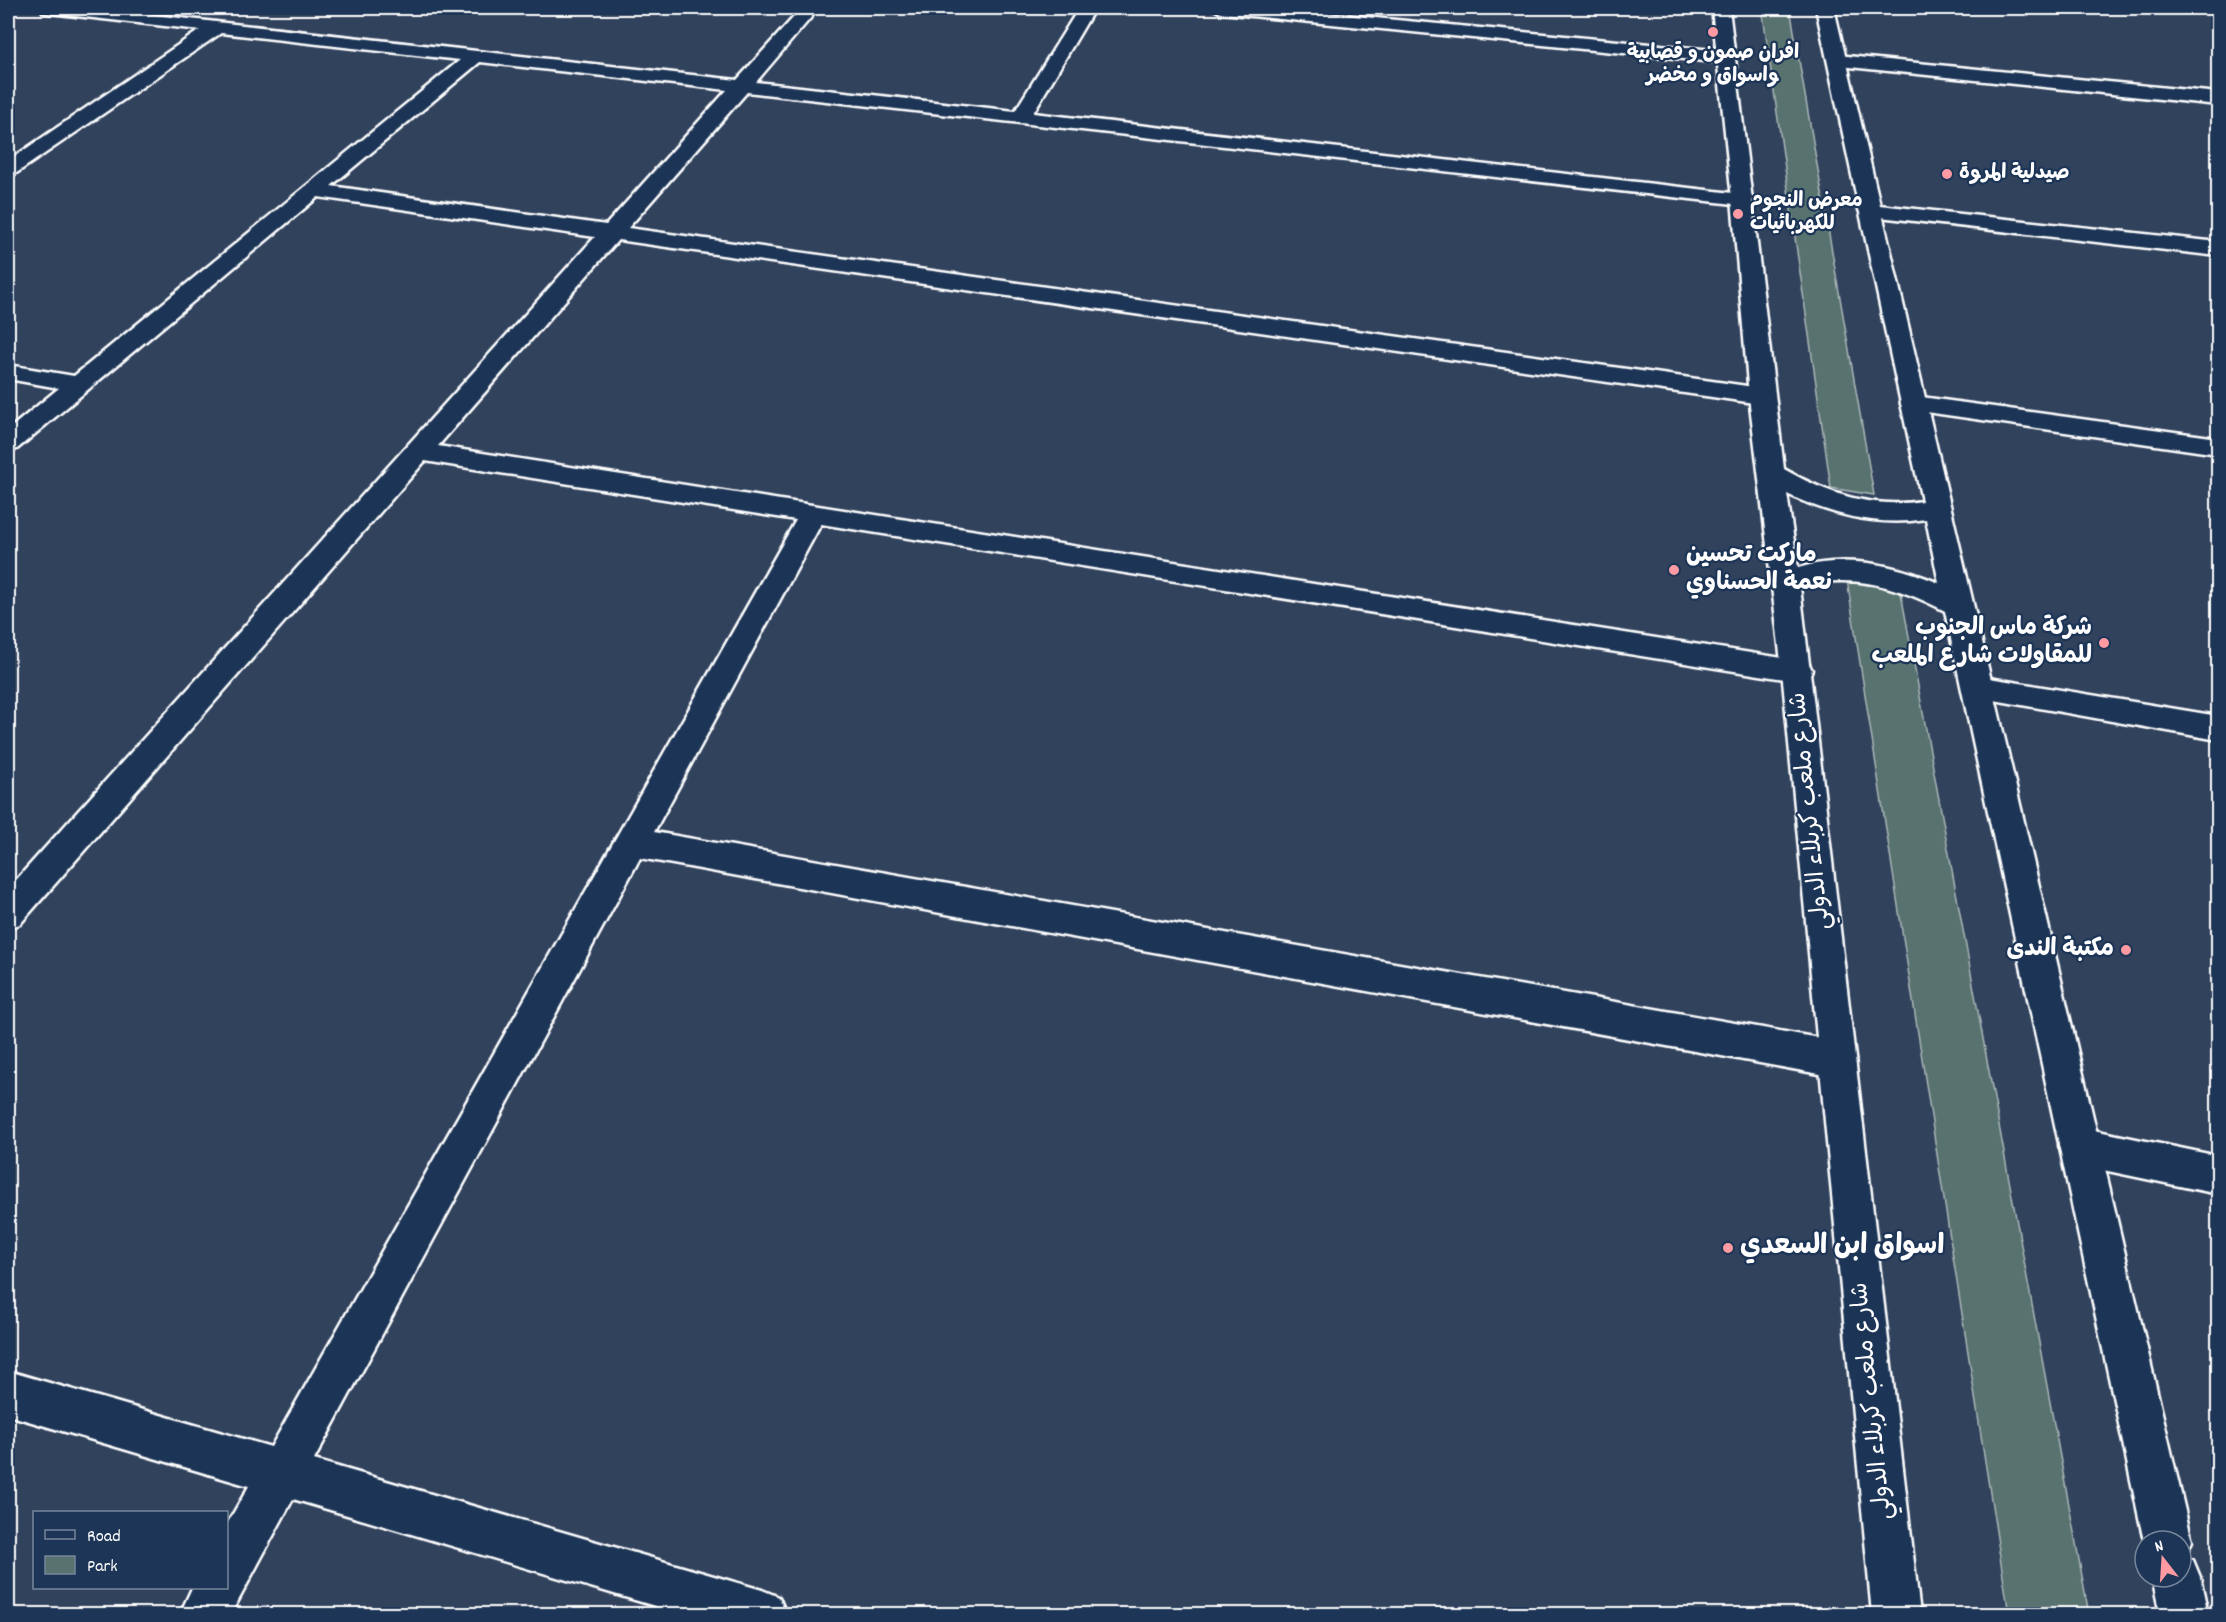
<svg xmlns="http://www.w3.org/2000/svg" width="2226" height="1622" viewBox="0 0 2226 1622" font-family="Dekko,'Playpen Sans Arabic',sans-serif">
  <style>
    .green { fill: #58726f; stroke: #acb8b7; stroke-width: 1.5 }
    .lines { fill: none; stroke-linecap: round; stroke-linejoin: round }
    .minor-casing { stroke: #fff; stroke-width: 5 }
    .major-casing { stroke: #fff; stroke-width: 5 }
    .minor { fill: #1d3557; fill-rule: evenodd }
    .major { fill: #1d3557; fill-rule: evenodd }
    .poi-dot { fill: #ff9aa2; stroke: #1d3557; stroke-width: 2 }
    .labels { text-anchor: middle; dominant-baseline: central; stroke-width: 4.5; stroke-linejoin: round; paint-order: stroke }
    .far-poi-label { font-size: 20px; font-weight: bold; fill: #fff; stroke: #1d3557; text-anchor: start }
    .poi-label { font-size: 24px; font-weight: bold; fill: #fff; stroke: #1d3557; text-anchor: end }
    .street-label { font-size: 24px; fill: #fff; stroke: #1d3557 }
    .near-poi-label { font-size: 28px; font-weight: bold; fill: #fff; stroke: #1d3557; text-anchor: start }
  </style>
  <rect width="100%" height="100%" fill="#31425d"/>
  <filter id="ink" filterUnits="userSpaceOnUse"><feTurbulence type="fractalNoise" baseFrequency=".0167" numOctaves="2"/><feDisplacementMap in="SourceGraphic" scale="12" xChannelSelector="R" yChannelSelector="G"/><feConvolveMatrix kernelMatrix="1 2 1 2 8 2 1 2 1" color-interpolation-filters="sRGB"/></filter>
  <g filter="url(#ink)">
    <!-- green -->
    <g class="green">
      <path d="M1762,8H1790L1874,495L1831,488Z"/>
      <path d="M1845,567L1898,577L2089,1614H2009Z"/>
    </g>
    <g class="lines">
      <!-- minor casing -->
      <g class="minor-casing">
        <g id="minor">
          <path d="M41,8H91L737,80L802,8H819L756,82L1015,111L1079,8H1095L1033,113L1750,195L1754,199L1750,203L1743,205L747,92L628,228L1761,388L1770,391L1773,396L1770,401L1761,404L618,240L438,446L1808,662L1812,670L1808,678L1797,681L821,524L654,832L1836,1041L1849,1047L1855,1059L1849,1071L1836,1077L640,858L314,1460L762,1590L779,1597L786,1614H682L293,1499L231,1614H180L192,1588H226V1526L249,1486L8,1415V1371L271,1447L796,520L425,461L20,924L8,928V889L595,237L318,197L17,449L8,451V430L59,388L8,379V365L74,376L460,60L221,33L15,174L8,176V161L200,30L49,13L43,12ZM480,62L727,90L606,225L331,186Z"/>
          <path d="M1212,8H1270L1724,51L1733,57L1724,63L1221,13Z"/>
          <path d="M1837,55L2218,93V105L1830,65L1828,61Z"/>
          <path d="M1870,204L2218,242V256L1862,215L1859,210L1862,205Z"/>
          <path d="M1914,396L2218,438V454L1905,409L1901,404L1905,399Z"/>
          <path d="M1977,676L2218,716V740L1966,695L1962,687L1966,679Z"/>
          <path d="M2079,1127L2218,1156V1194L2079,1165L2065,1160L2059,1146L2065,1132Z"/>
        </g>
      </g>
      <!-- major casing -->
      <g class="major-casing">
        <path id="major" d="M1712,8H1729L1784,469C1827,494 1872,509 1922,501L1816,8H1834L2192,1541L2185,1557L2193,1560L2200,1577L2208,1614H2160L2152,1577H2181V1541H2144L1945,611C1899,587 1852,572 1800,587L1920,1614H1872L1782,670L1772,587L1769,582L1771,579L1749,396L1732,199ZM1787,494C1831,515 1878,527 1926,519L1939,583C1894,564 1846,554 1798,568Z"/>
      </g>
      <!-- minor -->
      <use href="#minor" class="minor"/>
      <!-- major -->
      <use href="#major" class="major"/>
    </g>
  </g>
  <!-- markers -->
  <g class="poi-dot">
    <circle cx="1713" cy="32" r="6"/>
    <circle cx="1947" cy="174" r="6"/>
    <circle cx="1738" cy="214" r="6"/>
    <circle cx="1674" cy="570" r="6"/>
    <circle cx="2104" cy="643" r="6"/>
    <circle cx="2126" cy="950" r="6"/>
    <circle cx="1728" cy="1248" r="6"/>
  </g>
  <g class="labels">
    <!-- far-poi labels -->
    <g class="far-poi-label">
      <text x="1713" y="54" text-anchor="middle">افران صمون و قصابية<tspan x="1713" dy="23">واسواق و مخضر</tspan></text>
      <text x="1959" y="174">صيدلية المروة</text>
      <text x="1750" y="202">معرض النجوم<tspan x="1750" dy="23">للكهربائيات</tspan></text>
    </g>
    <!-- poi labels -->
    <g class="poi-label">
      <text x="1686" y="556" text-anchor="start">ماركت تحسين<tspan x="1686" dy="28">نعمة الحسناوي</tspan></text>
      <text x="2092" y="629">شركة ماس الجنوب<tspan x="2092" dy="28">للمقاولات شارع الملعب</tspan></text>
      <text x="2114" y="950">مكتبة الندى</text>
    </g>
    <!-- street labels -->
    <g class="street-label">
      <text transform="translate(1811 811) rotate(-96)">شارع ملعب كربلاء الدولي</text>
      <text transform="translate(1873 1401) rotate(-96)">شارع ملعب كربلاء الدولي</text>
    </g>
    <!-- near-poi labels -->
    <g class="near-poi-label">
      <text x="1740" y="1248">اسواق ابن السعدي</text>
    </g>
  </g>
  <!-- margin -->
  <rect width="2226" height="1622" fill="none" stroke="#1d3557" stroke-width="30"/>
  <rect x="15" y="15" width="2196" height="1592" fill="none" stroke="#fff" stroke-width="2" filter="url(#ink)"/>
  <!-- legend -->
  <rect x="33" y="1511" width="195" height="78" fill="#1d3557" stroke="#77869a" stroke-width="1.5"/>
  <rect x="45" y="1530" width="30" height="9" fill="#1d3557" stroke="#77869a" stroke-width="1.5"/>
  <text x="87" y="1541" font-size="18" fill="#ffffff">Road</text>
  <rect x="45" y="1556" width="30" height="18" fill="#58726f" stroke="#77869a" stroke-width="1.5"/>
  <text x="87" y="1571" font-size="18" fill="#ffffff">Park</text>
  <!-- north arrow -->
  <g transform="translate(2163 1559) rotate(343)"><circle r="28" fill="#1d3557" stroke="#77869a" stroke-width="1.5"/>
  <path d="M0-4.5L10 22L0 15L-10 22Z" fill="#ff9aa2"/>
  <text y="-9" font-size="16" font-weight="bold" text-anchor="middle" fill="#ffffff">N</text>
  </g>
</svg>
